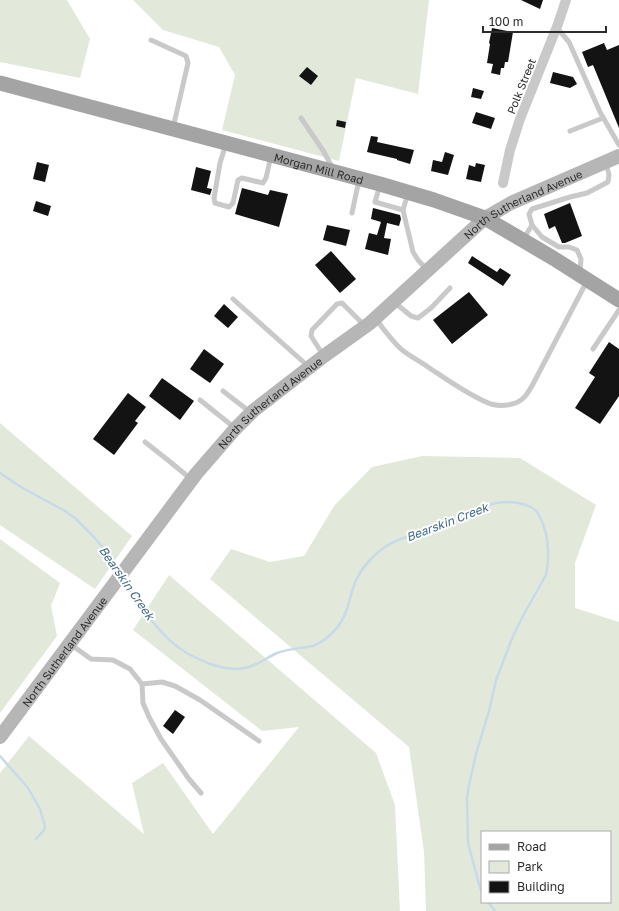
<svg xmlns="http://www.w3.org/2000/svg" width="619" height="911" viewBox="0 0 619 911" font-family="'Golos Text',sans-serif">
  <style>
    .green { fill: #e2e9da; fill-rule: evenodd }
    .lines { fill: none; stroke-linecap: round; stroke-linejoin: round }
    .stream { stroke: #c7dae8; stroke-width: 2.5 }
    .building { fill: #131313 }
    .lane { stroke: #c9c9c9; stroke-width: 5 }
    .street { stroke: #c9c9c9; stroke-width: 10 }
    .secondary { stroke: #b6b6b6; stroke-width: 14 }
    .primary { stroke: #a4a4a4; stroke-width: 15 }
    .labels { text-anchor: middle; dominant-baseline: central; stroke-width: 4; stroke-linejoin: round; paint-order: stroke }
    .street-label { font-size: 11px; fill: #2c2c2c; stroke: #fff }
    .water-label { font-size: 12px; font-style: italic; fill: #406a88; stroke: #fff }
  </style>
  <rect width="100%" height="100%" fill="#fff"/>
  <!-- green -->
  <g class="green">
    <path d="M0,0H67L90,39L80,78L0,62Z"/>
    <path d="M133,0H429L418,94L356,78L339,161L222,130L235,75L219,47L163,30Z"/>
    <path d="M0,423L132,536L95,589L0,525Z"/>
    <path d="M422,456L520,458L596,505L575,563V608L619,622V911H426L424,852L409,747L210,579L231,549L270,562L304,556L334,506L372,467ZM482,832H610V902H482Z"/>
    <path d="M0,539L60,583L51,606L57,636L0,713Z"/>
    <path d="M169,575L376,753L395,805L400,911H0V773L29,736L144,834L132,783L163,763L213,834L299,727L262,731L133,630Z"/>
  </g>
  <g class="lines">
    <!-- stream -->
    <g class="stream">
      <path d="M0,473L21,487L65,511L76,519L93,536L106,551L118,571"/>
      <path d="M124,580C141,606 158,635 185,652C193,657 202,660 210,664C223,668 236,671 249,667C259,664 268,657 277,653C287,649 302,648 313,646C329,639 341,626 347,609C351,598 352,585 359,575C362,568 369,561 374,556C394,536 416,536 440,527C447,524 454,522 460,519C465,516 470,512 476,510C492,502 508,499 526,505C532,507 536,509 539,515C549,534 550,555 546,575L524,614L513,636L496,680L489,711L476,754L469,785L467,798L468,843L480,888L482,892"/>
      <path d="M0,756L28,788L40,809L45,826L44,830L36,839"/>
      <path d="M488,902L495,911"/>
    </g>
  </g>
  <!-- building -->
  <g class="building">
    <path d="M521,0H543L540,9Z"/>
    <path d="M492,28L513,32L508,62H505L504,68H501L500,75L491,73L493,64L487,63L490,44L489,43Z"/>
    <path d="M604,43L607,50L619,45V128L593,65L588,67L582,52Z"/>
    <path d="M307,67L318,76L311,85L299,76Z"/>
    <path d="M553,72L573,77L577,84L570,88L550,83Z"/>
    <path d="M473,88L484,91L481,99L471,97Z"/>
    <path d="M476,112L495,118L491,129L472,123Z"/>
    <path d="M337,120L346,122L345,128L336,126Z"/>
    <path d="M371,136L378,137L377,142L414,150L410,164L397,160V159L367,152Z"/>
    <path d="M445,152L454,155L448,175L431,171L433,160L442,162Z"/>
    <path d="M37,162L49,165L45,182L33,179Z"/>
    <path d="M476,163L485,165L481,182L466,179L469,165L475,167Z"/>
    <path d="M196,167L211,171L207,188L212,189L210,195L191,190Z"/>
    <path d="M242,188L268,195L270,190L288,194L279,227L235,214Z"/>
    <path d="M36,201L51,206L48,216L33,211Z"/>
    <path d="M570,203L582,236L565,243H562L555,226L549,229L544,214Z"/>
    <path d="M373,208L400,215L401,219L399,226L387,223L384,238L391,239L388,255L365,249L369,233L377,235L381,222L371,219Z"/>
    <path d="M327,225L350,230L346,246L323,240Z"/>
    <path d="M331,251L356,279L340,293L315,265Z"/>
    <path d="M472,256L497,272L500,268L511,275L503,286L468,263Z"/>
    <path d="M469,292L488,315L452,344L433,320Z"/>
    <path d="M224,304L238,317L228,328L214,316Z"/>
    <path d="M609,342L619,349V396L600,424L575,408L595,377L589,373Z"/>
    <path d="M204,349L224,364L210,383L190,369Z"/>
    <path d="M162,378L194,401L180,420L149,396Z"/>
    <path d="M128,393L146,407L135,421L138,423L114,455L93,439Z"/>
    <path d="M175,710L185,717L173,734L163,726Z"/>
  </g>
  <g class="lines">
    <!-- lane -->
    <g class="lane">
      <path d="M557,28L569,42L600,112L619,145"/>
      <path d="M151,40L186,56L188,63L173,128"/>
      <path d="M301,118L324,152L333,169"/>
      <path d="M570,131L603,118"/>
      <path d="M226,144L220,163L214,198L215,203L229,207L233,203L238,180L242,178L263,183L266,178L271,156"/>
      <path d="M380,185L375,202L403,210"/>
      <path d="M408,193L403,210L413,252L418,260L427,270"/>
      <path d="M352,213L359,180"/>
      <path d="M524,238L532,225"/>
      <path d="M580,272L581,259L577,250L569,247H559L542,237L532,225L529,214L532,209L570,197L587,193L608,182L609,175L606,163"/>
      <path d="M233,299L309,367"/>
      <path d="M394,302L411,316L418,318L431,308L450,288"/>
      <path d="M376,319C384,330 392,341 402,350C410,356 419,361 428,367C446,379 471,397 491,404C498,406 505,406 512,404C523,402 528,393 533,384L577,300L587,281"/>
      <path d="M593,349L619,310"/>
      <path d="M323,355L311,336L312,330L337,304L342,303L365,326"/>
      <path d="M223,391L250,412"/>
      <path d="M200,400L235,428"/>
      <path d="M145,442L169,461L191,479"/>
      <path d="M70,644L91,659L113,660L130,669L142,684L143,703L149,717L161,739L189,779L201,793"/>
      <path d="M142,684L162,682L175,686L200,700L259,741"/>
    </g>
    <!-- street -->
    <path class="street" d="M503,183L510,150L520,119L558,24L566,0"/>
    <!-- secondary -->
    <path class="secondary" id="s1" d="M0,737L196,474L235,429L253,411L324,356L370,323L485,218L511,203L619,156"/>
    <!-- primary -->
    <path class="primary" id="s2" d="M0,83L380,184L434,200L485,218L553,258L619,300"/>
  </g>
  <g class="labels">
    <!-- street labels -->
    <g class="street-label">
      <text transform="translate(521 86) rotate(-68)">Polk Street</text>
      <text stroke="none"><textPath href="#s2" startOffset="330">Morgan Mill Road</textPath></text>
      <text stroke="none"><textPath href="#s1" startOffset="755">North Sutherland Avenue</textPath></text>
      <text stroke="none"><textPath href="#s1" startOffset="431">North Sutherland Avenue</textPath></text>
      <text stroke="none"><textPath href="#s1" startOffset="107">North Sutherland Avenue</textPath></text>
    </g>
    <!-- water labels -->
    <g class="water-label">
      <text transform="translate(447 522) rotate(-21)">Bearskin Creek</text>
      <text transform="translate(127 583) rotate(55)">Bearskin Creek</text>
    </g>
  </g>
  <!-- legend -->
  <rect x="481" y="831" width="130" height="72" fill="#ffffff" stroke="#ababab"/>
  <rect x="489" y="844" width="20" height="6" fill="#a4a4a4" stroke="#ababab"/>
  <text x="517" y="851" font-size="12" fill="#2c2c2c">Road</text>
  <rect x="489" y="861" width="20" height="12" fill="#e2e9da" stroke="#ababab"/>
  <text x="517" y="871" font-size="12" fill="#2c2c2c">Park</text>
  <rect x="489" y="881" width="20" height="12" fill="#131313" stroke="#ababab"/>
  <text x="517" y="891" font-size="12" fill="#2c2c2c">Building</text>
  <!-- scale -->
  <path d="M483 26v6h123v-6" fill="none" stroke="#2c2c2c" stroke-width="2"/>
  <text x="489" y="26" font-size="12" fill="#2c2c2c" stroke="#ffffff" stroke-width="3" paint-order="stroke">100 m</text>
</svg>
